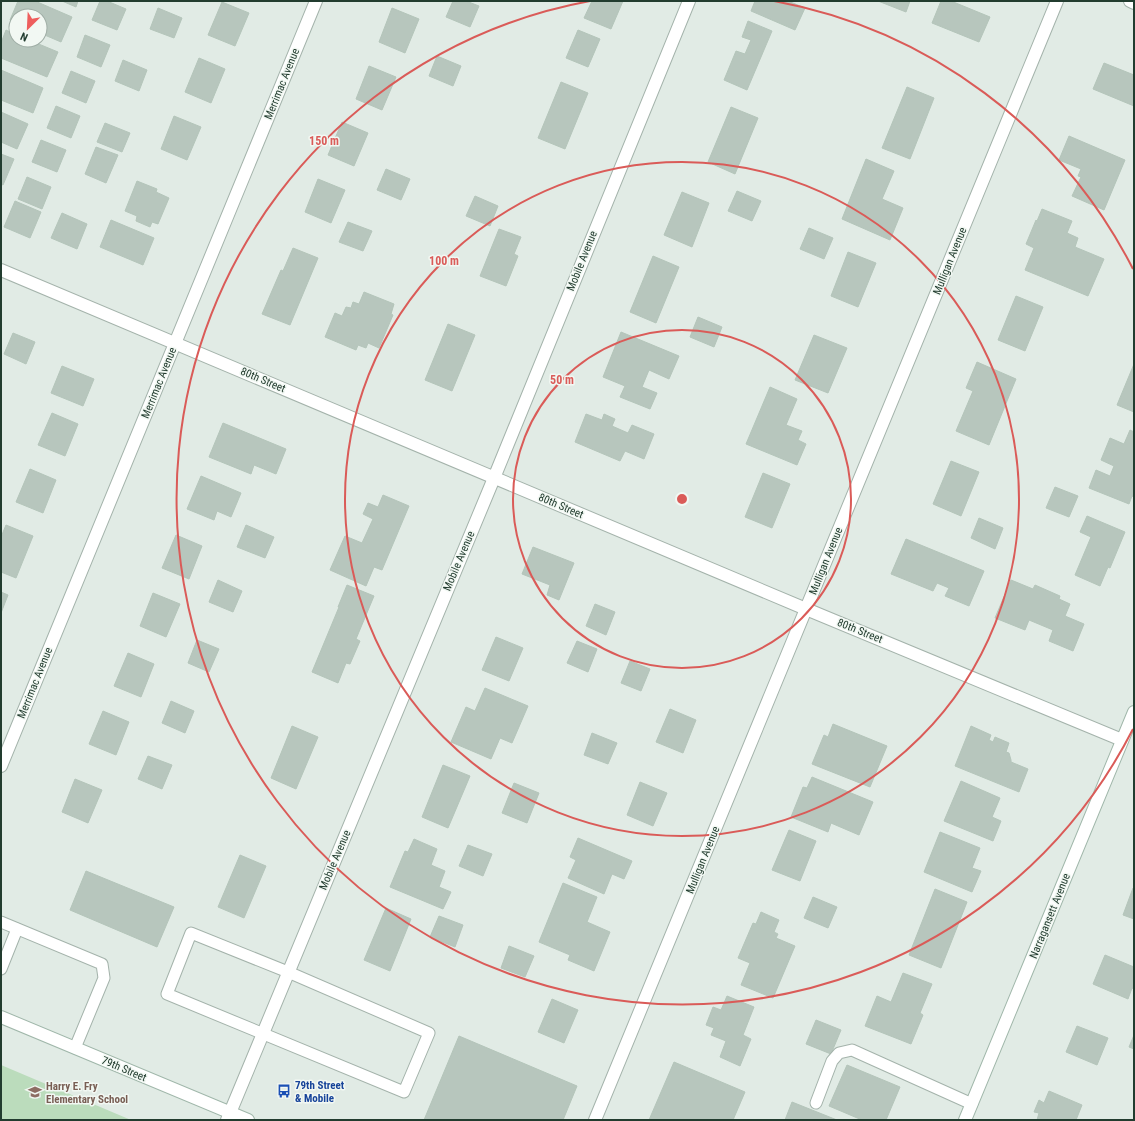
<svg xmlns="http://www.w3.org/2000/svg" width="1135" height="1121" viewBox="0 0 1135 1121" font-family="'Roboto Condensed',sans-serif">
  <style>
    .green { fill: #bbdcbc }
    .building { fill: #b7c6bd; stroke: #b4c5ba }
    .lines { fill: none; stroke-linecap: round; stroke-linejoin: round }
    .lane-casing { stroke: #a4b3ab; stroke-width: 13 }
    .street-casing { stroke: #a4b3ab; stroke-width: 14 }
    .secondary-casing { stroke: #a0b7aa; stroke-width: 14 }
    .lane { stroke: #fff; stroke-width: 11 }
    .street { stroke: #fff; stroke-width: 12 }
    .secondary { stroke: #fff; stroke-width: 12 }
    .ring { fill: none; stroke: #da5b58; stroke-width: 2 }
    .labels { text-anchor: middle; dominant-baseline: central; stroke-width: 3; stroke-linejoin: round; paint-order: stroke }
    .street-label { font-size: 11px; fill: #223c2f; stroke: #f2f8f3 }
    .transit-label { font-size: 11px; font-weight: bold; fill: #164399; stroke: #f2f8f3; text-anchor: start }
    .education-label { font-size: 11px; font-weight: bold; fill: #785e54; stroke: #f2f8f3; text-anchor: start }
    .centre { fill: #da5b58; stroke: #f2f8f3; stroke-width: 2 }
    .ring-label { font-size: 12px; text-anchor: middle; font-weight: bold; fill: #da5b58; stroke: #f2f8f3; stroke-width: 3; stroke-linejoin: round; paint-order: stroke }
  </style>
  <rect width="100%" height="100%" fill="#e1ebe5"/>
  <!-- green -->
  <path class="green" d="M1,1065L131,1120H1Z"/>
  <!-- building -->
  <g class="building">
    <path d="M18,1H35L72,17L61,42L40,33V16H16V23L10,20Z"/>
    <path d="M62,1H78L76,7Z"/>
    <path d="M100,1H107L126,9L117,30L92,20Z"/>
    <path d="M453,1H466L479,6L470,27L446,17Z"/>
    <path d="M592,1H623L611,29L584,18Z"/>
    <path d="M755,1H788L805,8L795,30L751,11Z"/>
    <path d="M878,1H910L906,12Z"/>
    <path d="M941,1H951L990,17L979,42L932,23Z"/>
    <path d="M222,2L249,13L235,46L208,35Z"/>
    <path d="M158,8L182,18L174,38L150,29Z"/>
    <path d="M392,8L419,19L405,53L379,42Z"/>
    <path d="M748,21L772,31L747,90L724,80L736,51L745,54L751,40L742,37Z"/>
    <path d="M6,30L16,35V40H29L58,52L47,77L1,58V43Z"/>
    <path d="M578,30L600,39L588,67L566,58Z"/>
    <path d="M85,35L110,45L101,67L77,57Z"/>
    <path d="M437,56L461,66L453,86L429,76Z"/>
    <path d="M199,58L225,69L211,103L185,92Z"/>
    <path d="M123,60L147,70L139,91L115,81Z"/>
    <path d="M1104,63L1134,75V106L1093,89Z"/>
    <path d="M369,66L396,77L382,110L356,99Z"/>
    <path d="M1,70L43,88L33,113L1,100Z"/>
    <path d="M71,71L95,81L86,103L62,93Z"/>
    <path d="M561,82L588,93L565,149L538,138Z"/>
    <path d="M907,87L934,98L910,159L882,148Z"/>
    <path d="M56,106L80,116L71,138L47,128Z"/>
    <path d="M731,107L758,118L735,174L708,162Z"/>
    <path d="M1,112L28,124L17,149L1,142Z"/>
    <path d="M174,116L201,127L187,160L161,149Z"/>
    <path d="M342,122L368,133L354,166L328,155Z"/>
    <path d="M105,123L130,133L122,152L97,142Z"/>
    <path d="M1069,136L1125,160L1104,210L1072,196L1081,177L1078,176L1081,169L1059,160Z"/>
    <path d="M41,140L66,150L57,172L32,162Z"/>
    <path d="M96,147L118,155L106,183L85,174Z"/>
    <path d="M1,154L14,159L3,185L1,184Z"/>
    <path d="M866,159L894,171L882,199L903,208L890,240L842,219Z"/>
    <path d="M386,169L410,179L401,200L377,190Z"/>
    <path d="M27,177L51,187L42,209L18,199Z"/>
    <path d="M318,179L345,190L331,223L305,212Z"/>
    <path d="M137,181L157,189L156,192L169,198L158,224L152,222L150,227L136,221L137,216L125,211Z"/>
    <path d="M737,191L761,201L752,221L728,211Z"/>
    <path d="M682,192L709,203L692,247L664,235Z"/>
    <path d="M475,196L498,206L490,226L466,216Z"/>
    <path d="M15,201L41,212L30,238L4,227Z"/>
    <path d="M1042,209L1072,221L1067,233L1078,238L1075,247L1104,259L1088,296L1025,270L1034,248L1026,244L1036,220L1037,221Z"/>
    <path d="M62,213L87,224L77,249L51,238Z"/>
    <path d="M111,220L154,238L143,265L100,247Z"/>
    <path d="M348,222L372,231L363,251L339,242Z"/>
    <path d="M809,228L833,238L824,259L800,249Z"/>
    <path d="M499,229L521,237L514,254L518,256L506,286L480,276Z"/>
    <path d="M293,248L318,258L290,325L262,314L281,270L283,271Z"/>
    <path d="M848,252L876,263L858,307L831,296Z"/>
    <path d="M653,256L679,267L656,323L630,312Z"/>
    <path d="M364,292L394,304L391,314L393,315L379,348L368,343L366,348L358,345L356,350L325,337L335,313L342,316L346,307L351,308L353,302L359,304Z"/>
    <path d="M1016,296L1043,307L1025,351L998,340Z"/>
    <path d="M698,317L722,327L714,347L690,337Z"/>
    <path d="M448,324L475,335L452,391L425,380Z"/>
    <path d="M621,332L679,356L669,379L649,370L642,387L657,393L650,409L620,397L625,386L603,377Z"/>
    <path d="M13,333L35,342L26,364L4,354Z"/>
    <path d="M814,335L847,348L828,393L795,380Z"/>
    <path d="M977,362L1016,379L989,445L956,431L973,391L966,388Z"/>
    <path d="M1134,364V412L1117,405Z"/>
    <path d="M62,366L94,379L83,406L51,393Z"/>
    <path d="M770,387L797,399L786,425L802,431L798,440L806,444L797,465L746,444Z"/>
    <path d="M52,413L78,424L65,456L38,445Z"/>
    <path d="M586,414L602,420L604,414L615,419L612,426L628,433L632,425L654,434L644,459L625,451L620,461L575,442Z"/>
    <path d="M223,423L286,449L276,474L254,465L251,474L209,457Z"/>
    <path d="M1130,430L1134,432V497L1132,496L1129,504L1089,488L1096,470L1110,476L1114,466L1101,460L1110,438L1124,444Z"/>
    <path d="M951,461L979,472L961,516L933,504Z"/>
    <path d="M30,469L56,480L43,513L16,502Z"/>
    <path d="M763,473L790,484L772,528L745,517Z"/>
    <path d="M201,476L241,493L231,517L217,511L214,520L187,509Z"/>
    <path d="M1055,487L1078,496L1069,517L1046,508Z"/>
    <path d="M383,495L409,506L382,570L374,567L366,586L330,570L345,536L362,543L373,519L363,514L368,503L378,507Z"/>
    <path d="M1087,516L1125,532L1110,568L1108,567L1100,586L1075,575L1091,537L1080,532Z"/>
    <path d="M979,518L1003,528L995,549L971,538Z"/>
    <path d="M6,525L33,536L16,578L1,572V537Z"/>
    <path d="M246,525L274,537L265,558L237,547Z"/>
    <path d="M176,535L202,546L189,579L162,568Z"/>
    <path d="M906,539L984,571L969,606L945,596L949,588L937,583L933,591L891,574Z"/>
    <path d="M533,547L574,563L559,600L547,595L550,585L522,574Z"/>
    <path d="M218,580L242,591L233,612L209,602Z"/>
    <path d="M1011,580L1033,589L1035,585L1060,596L1059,599L1070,604L1065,616L1084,624L1073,651L1049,641L1053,630L1029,620L1025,630L995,618Z"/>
    <path d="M347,585L374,596L356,639L360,641L350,664L346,663L338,683L312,672L339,607H338Z"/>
    <path d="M1,592L8,595L1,613Z"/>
    <path d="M153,593L180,604L166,637L140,626Z"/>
    <path d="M595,604L615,612L606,635L586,626Z"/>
    <path d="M496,637L523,648L509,681L482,670Z"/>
    <path d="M197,640L219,649L209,672L188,663Z"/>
    <path d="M577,641L597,649L588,672L567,663Z"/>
    <path d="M128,653L154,664L141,697L114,686Z"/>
    <path d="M630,661L650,669L641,691L621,683Z"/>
    <path d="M485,688L528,706L512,743L500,738L491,759L451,742L466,707L475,711Z"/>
    <path d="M171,701L194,711L185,733L162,723Z"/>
    <path d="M670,709L696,720L683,753L656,742Z"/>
    <path d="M103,711L129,722L116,755L89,744Z"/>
    <path d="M833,724L887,746L870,787L812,764L824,735L828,737Z"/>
    <path d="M292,726L318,737L296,789L271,778Z"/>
    <path d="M971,726L991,735L989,740L993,742L995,737L1009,743L1006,752L1009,753L1011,760V762L1028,769L1019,792L955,766Z"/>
    <path d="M592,733L617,743L608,764L584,755Z"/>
    <path d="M148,756L172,765L162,789L138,779Z"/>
    <path d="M443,765L470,776L448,828L422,817Z"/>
    <path d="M812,777L873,802L859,835L831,823L828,832L791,817L803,787L807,788Z"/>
    <path d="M75,779L102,790L88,823L62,812Z"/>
    <path d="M961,781L1000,798L992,817L1001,821L993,841L944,821Z"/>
    <path d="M640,782L667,793L653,826L627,815Z"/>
    <path d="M514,783L539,793L527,823L502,813Z"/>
    <path d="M789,830L816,841L800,881L772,870Z"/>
    <path d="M940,832L980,848L972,868L981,871L972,892L924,872Z"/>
    <path d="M578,838L632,861L624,879L612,874L604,894L568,878L576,860L570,857Z"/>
    <path d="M414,839L437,849L431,865L445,871L439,887L451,892L443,909L390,887L405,851L408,852Z"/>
    <path d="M468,845L492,854L483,876L459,866Z"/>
    <path d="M240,855L266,866L244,918L218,907Z"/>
    <path d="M86,871L174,907L157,947L70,910Z"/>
    <path d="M563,883L597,897L587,922L610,932L594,971L568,960L570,955L539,942Z"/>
    <path d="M1133,888L1134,889V919L1123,915Z"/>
    <path d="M935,889L967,902L941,968L909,955Z"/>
    <path d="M813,897L837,907L828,928L804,918Z"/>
    <path d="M386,908L411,919L390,971L364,960Z"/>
    <path d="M761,912L779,920L774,932L778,934L776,938L795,946L773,998L741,985L750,963L738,958L753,923L756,924Z"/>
    <path d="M439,916L463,925L455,947L430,937Z"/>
    <path d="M509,946L534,956L525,977L501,968Z"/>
    <path d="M1105,955L1134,967V989L1132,988L1128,999L1093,984Z"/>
    <path d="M903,973L932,984L920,1013L923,1015L911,1044L865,1026L877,996L891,1002Z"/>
    <path d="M727,996L754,1007L743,1035L751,1039L740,1066L720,1057L726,1041L711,1035L714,1028L706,1025L713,1007L721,1010Z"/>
    <path d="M552,999L578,1010L564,1043L538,1032Z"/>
    <path d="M816,1020L841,1030L831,1054L806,1044Z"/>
    <path d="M1077,1026L1108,1038L1097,1065L1066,1052Z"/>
    <path d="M1134,1035V1049L1129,1047Z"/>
    <path d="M459,1036L577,1086L563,1120H424Z"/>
    <path d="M674,1062L745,1092L733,1120H649Z"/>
    <path d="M847,1065L900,1087L886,1120H862L829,1106Z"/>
    <path d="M1049,1091L1082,1105L1076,1120H1037L1039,1113L1034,1112L1039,1100L1044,1103Z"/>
    <path d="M792,1102L837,1120H785Z"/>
  </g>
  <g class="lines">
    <!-- lane casing -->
    <g class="lane-casing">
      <g id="lane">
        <path d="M1,922L102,964L104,978L75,1048"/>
        <path d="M191,933L288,972L429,1033L404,1092L167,994Z"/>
        <path d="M1,969L17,929"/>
        <path d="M816,1103L832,1061L839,1053L852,1050L972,1104"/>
      </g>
    </g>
    <!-- street casing -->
    <g class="street-casing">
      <g id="street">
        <path d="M1130,1L1134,3"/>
        <path d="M1,270L806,609L1122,740"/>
        <path d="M1,766L316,1"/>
        <path d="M227,1120L494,478L689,1"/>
        <path d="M595,1120L1057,1"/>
      </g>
    </g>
    <!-- secondary casing -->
    <g class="secondary-casing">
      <g id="secondary">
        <path d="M1,1017L248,1120"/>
        <path d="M965,1120L1134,712"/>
      </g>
    </g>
    <!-- lane -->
    <use href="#lane" class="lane"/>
    <!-- street -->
    <use href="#street" class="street"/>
    <!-- secondary -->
    <use href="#secondary" class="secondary"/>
  </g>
  <!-- distance rings -->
  <g class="ring">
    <circle cx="682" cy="499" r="169"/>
    <circle cx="682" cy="499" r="337"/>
    <path d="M1133 729A506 506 0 1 1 590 1M774 1A506 506 0 0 1 1133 269"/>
  </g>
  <!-- icons -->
  <defs>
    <g id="bus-bare" transform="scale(1.08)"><path d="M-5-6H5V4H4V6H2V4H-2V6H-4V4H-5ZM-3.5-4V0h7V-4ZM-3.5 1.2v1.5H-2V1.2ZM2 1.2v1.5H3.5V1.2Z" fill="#1a4fb4" stroke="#f2f8f3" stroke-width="2.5" paint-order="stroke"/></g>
    <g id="school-bare" transform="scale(1.08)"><path d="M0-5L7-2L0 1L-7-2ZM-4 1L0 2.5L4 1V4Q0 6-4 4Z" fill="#8d6e63" stroke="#f2f8f3" stroke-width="2.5" paint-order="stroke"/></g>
  </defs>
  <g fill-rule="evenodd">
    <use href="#bus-bare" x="284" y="1091"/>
    <use href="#school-bare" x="35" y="1092"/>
  </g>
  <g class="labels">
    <!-- street labels -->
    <g class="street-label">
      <text transform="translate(282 84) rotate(-68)">Merrimac Avenue</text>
      <text transform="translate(582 261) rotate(-68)">Mobile Avenue</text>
      <text transform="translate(950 261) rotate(-68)">Mulligan Avenue</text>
      <text transform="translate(263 380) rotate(23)">80th Street</text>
      <text transform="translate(159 383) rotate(-68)">Merrimac Avenue</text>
      <text transform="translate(561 506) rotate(23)">80th Street</text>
      <text transform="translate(459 561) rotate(-67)">Mobile Avenue</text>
      <text transform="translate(826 561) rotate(-68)">Mulligan Avenue</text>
      <text transform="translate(860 631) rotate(22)">80th Street</text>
      <text transform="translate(35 683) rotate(-68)">Merrimac Avenue</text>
      <text transform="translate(335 860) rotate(-67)">Mobile Avenue</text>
      <text transform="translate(703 860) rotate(-68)">Mulligan Avenue</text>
      <text transform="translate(1050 916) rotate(-68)">Narragansett Avenue</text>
      <text transform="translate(124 1069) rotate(23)">79th Street</text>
    </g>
    <!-- transit labels -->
    <g class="transit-label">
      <text x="295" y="1085">79th Street<tspan x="295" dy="13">&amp; Mobile</tspan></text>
    </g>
    <!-- education labels -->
    <g class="education-label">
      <text x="46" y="1086">Harry E. Fry<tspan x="46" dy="13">Elementary School</tspan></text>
    </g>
  </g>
  <circle cx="682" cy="499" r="6" class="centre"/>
  <g class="ring-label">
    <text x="324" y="145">150 m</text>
    <text x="444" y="265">100 m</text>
    <text x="562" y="384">50 m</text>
  </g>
  <!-- border -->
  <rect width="1135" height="1121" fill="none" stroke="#223c2f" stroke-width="4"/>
  <!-- north arrow -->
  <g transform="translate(28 28) rotate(204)"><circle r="19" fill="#f2f8f3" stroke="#9fada5"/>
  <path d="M0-3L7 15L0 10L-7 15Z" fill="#ee5e5d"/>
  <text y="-6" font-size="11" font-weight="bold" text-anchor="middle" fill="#223c2f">N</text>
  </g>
</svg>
